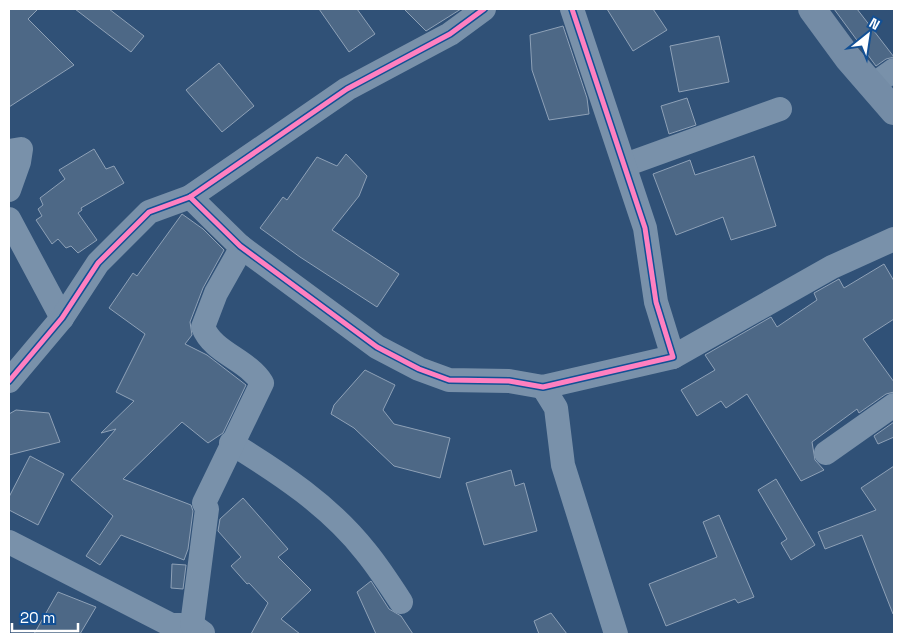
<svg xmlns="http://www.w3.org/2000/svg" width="903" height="643" viewBox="0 0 903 643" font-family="'Space Grotesk',sans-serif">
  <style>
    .building { fill: #4d6886; stroke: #8ea1b7 }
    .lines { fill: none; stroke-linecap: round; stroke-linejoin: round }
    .minor { stroke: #7991aa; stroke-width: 24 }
    .secondary { stroke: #748ca6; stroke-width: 28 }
    .cycleway-casing { stroke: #125095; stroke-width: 8 }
    .cycleway { stroke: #ff80c0; stroke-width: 5 }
  </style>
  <rect width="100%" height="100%" fill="#305177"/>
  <!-- building -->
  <g class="building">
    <path d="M9,9H38L28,19L74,65L9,107Z"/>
    <path d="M75,9H109L144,36L131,52Z"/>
    <path d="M319,9H357L375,34L349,52Z"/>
    <path d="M404,9H461L426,31Z"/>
    <path d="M607,9H653L667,30L633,51Z"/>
    <path d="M834,9H857L894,57L886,59L876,66Z"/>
    <path d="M563,26L587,98L589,114L549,120L532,70L530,35Z"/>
    <path d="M719,36L729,82L679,92L670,46Z"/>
    <path d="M219,63L254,106L222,132L186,90Z"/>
    <path d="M687,98L696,125L669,134L661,106Z"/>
    <path d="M94,149L106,169L114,166L124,183L81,208L82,210L78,213L97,240L78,253L71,246L66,248L58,239L52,244L36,220L42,216L38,209L43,205L40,198L65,179L59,170Z"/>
    <path d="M346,154L367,176L359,196L332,230L399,274L377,307L300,257L260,228L283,197L287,200L317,157L337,166Z"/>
    <path d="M754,156L776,226L731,240L723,217L676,235L653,174L690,160L695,175Z"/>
    <path d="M182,214L203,229L224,250L203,288L190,322L192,335L185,344L207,355L246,385L223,433L208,443L182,422L123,479L191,505L193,511L188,549L184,560L121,535L100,565L86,556L113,516L71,480L116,429L101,433L134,401L116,392L145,334L109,308L133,273L137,276Z"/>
    <path d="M884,264L894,281V319L863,339L894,382V392L886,394L859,413L857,409L812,442L815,460L824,470L801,481L747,394L726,408L721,401L697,416L681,390L715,370L705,355L771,317L777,327L817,300L814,293L839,279L844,288Z"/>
    <path d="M365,370L395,385L383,410L394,424L450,438L440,478L394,466L354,428L331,414L334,405Z"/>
    <path d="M16,410L49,413L60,442L9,455V414Z"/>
    <path d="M894,422V437L878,444L874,436Z"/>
    <path d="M30,456L64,474L38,525L9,510V497Z"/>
    <path d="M894,466V614H893L862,535L825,549L818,532L876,510L861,488Z"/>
    <path d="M511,470L515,486L524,483L537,531L484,545L466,483Z"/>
    <path d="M776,479L815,545L791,560L781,543L787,539L758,490Z"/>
    <path d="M243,498L288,549L278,557L311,590L281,619L300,634H251L268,603L249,583L247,584L231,566L241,557L218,531L220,519Z"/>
    <path d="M719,515L754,597L738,603L735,599L666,626L649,584L717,557L703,522Z"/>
    <path d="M172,564L186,565L183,589L171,588Z"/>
    <path d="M371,581L389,609L401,616L413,634H376L357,592Z"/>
    <path d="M58,592L96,607L80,634H34Z"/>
    <path d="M551,613L567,634H539L534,621Z"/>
  </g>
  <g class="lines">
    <!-- minor -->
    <g class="minor">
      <path d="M873,85L894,70"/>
      <path d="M9,151L21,149L19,162L9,190"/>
      <path d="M625,165L780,109"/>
      <path d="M190,197L240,246L377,347L419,369L449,380L509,381L543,387L673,357L656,302L645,228L572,9"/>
      <path d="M9,219L62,318"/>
      <path d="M673,357L832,267L894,239"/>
      <path d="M9,381L62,318L98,263L149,212L190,197L347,89L450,34L484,9"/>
      <path d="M543,387L556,408L563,465L616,634"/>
      <path d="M231,443C280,473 330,506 366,552C379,568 390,585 401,602"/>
      <path d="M826,453L894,405"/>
      <path d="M9,542L171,625H192L203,633"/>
      <path d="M192,625L207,509L204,503L262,383C247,359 213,353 203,327L216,293L238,254L240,246"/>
    </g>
    <!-- secondary -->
    <path class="secondary" d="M812,9L848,58L894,111"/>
    <!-- cycleway casing -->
    <g class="cycleway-casing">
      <g id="cycleway">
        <path d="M190,197L240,246L377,347L419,369L449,380L509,381L543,387L673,357L656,302L645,228L572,9"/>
        <path d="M9,381L62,318L98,263L149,212L190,197L347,89L450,34L484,9"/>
      </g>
    </g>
    <!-- cycleway -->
    <use href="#cycleway" class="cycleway"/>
  </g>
  <!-- border -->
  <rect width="903" height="643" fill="none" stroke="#ffffff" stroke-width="20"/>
  <!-- north arrow -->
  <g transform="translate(868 35) rotate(30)" stroke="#125095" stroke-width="4" paint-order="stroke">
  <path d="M0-4L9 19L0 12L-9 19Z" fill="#ffffff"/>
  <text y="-8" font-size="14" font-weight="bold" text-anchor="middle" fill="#ffffff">N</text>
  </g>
  <!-- scale -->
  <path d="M12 623v8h66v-8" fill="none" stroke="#ffffff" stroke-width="2.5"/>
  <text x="20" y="623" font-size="15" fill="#ffffff" stroke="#125095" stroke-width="4" paint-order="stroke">20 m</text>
</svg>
